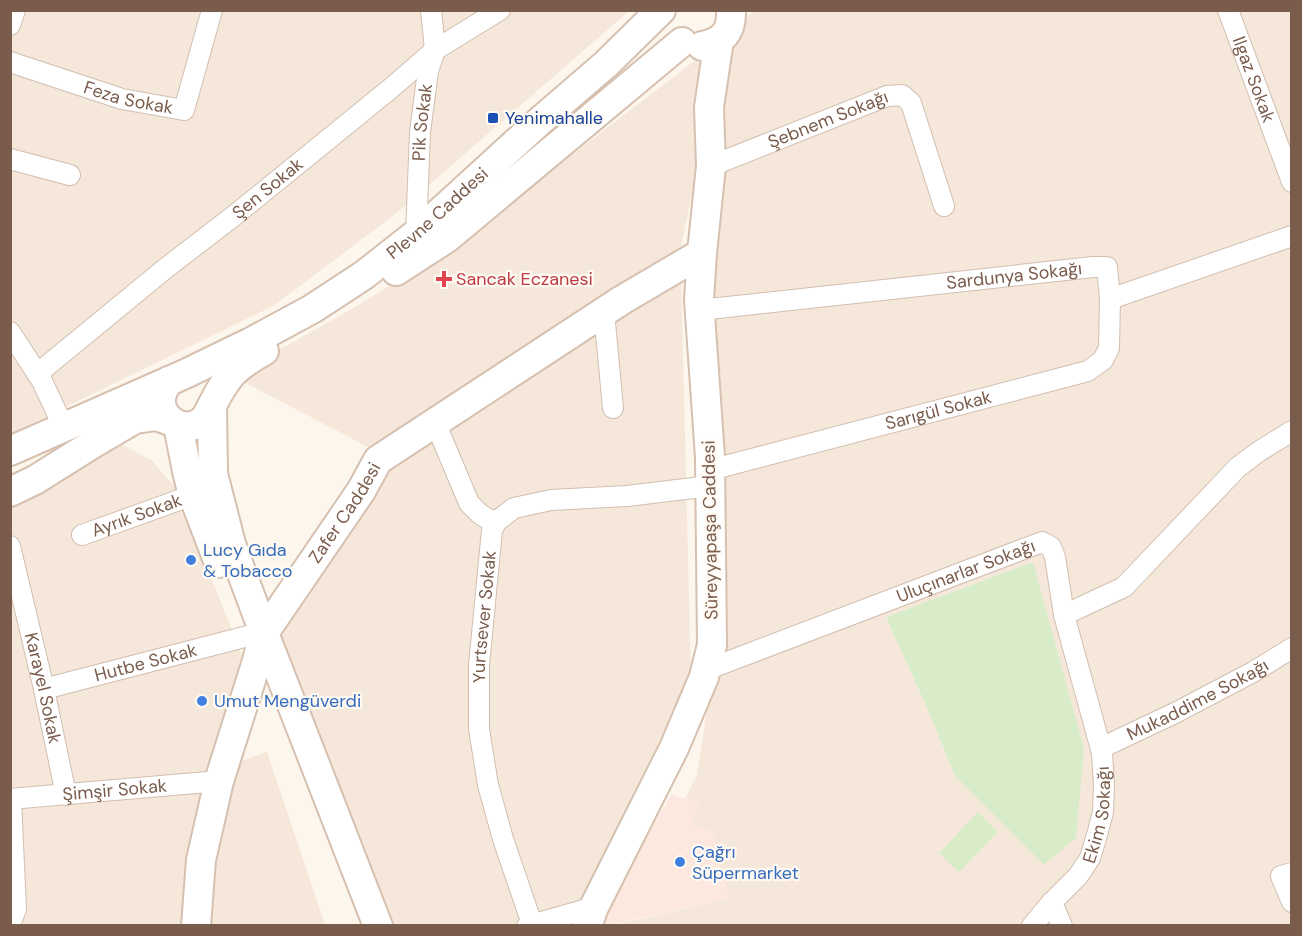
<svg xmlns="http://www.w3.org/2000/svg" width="1302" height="936" viewBox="0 0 1302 936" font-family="'DM Sans',sans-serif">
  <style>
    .residential { fill: #f5e8da; fill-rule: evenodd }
    .commercial { fill: #fde8e0 }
    .green { fill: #d8ecc9 }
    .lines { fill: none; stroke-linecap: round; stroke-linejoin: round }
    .street-casing { stroke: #d1beb0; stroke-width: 22 }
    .secondary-casing { stroke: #d6c0b0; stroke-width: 32 }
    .street { stroke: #fff; stroke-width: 20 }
    .secondary { stroke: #fff; stroke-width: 28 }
    .transit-dot { fill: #1a4fb4; stroke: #fffaf3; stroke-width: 2 }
    .health-dot { fill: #e0444e; stroke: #fffaf3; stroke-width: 2 }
    .shop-dot { fill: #3f7fe0; stroke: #fffaf3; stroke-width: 2 }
    .labels { text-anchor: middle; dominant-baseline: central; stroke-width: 4.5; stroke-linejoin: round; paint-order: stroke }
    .street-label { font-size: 18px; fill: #7a5c4d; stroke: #fffaf3 }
    .transit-label { font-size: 18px; fill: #164399; stroke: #fffaf3; text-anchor: start }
    .health-label { font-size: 18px; fill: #be3a42; stroke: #fffaf3; text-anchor: start }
    .shop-label { font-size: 18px; fill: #366cbe; stroke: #fffaf3; text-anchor: start }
  </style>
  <rect width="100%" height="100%" fill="#fdf6ec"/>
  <!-- residential -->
  <g class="residential">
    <path d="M10,11H629L398,212L273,306L43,418L11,433Z"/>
    <path d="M755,11H1291V925L611,926L729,898L691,823L699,804L685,799L697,775L711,683L705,301L723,177L724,44L751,13ZM1033,562L955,776L928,710L886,617Z"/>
    <path d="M701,56L699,160L680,251L368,447L244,382L261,360L357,306L455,244Z"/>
    <path d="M681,276L691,677L583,894L570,925H385L276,632L384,463Z"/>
    <path d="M113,440L151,460L175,487L242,655L196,829L190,925L11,926V499Z"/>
    <path d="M267,752L325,925L212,926L216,835L233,764Z"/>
  </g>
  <!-- commercial -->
  <path class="commercial" d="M672,794L699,804L691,823L713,832L729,898L611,925L592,926Z"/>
  <!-- green -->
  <g class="green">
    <path d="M1033,562L1084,749L1076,838L1044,865L955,776L928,710L886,617Z"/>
    <path d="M978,812L998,832L959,872L939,853Z"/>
  </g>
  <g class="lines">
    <!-- street casing -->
    <g class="street-casing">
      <g id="street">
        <path id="s1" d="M1228,10L1292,182"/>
        <path d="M10,25L15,10"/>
        <path id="s2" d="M10,62L122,99L184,110L212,10"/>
        <path d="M10,159L70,175"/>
        <path id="s3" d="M711,166L887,96L902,95L911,103L944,206"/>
        <path id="s4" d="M416,234L420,132L428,71L435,50L431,10"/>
        <path id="s5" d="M700,310L1093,267H1107L1110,299L1292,236"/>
        <path d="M604,312L613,408"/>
        <path d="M10,332L42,381L64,428"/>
        <path id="s6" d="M37,374L166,268L235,215L390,89L435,50L500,10"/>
        <path d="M435,422L469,503L480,514L488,519L497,521"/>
        <path id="s7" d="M710,470L1088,371L1103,360L1109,348L1110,299"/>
        <path id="s8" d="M82,535L193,495"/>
        <path id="s9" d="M10,546L44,689L66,795"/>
        <path id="s10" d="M706,670L1042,542L1051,547L1055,557L1064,615L1124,587L1238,467L1258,452L1292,431"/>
        <path id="s11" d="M44,689L248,636"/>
        <path id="s12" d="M1101,748L1177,712L1253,672L1292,648"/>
        <path id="s13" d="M10,799L219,781"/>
        <path d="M1292,873L1281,876L1292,902"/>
        <path d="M1052,902L1062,926"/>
        <path id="s14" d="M532,924L503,839L488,785L479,729V665L492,530L497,521L514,508L551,500L627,496L710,486"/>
        <path d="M10,925L16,909L11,799"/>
        <path d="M527,926L594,907"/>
        <path id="s15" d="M1032,926L1052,902L1078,876L1090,858L1097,835L1103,812L1104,784L1102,753L1064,615"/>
      </g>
    </g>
    <!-- secondary casing -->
    <g class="secondary-casing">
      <g id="secondary">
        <path d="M702,46C723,42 732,32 731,10"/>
        <path d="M396,271L447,238L682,42"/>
        <path d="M169,381C165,386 162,391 161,398C159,416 178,431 195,425C207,421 209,410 215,400C218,393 223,386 227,380C236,367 251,358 264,351"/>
        <path d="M212,407L213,474L231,544L264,633L378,926"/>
        <path d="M178,425L187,471L193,495L219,563"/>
        <path id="s16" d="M10,451L185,374L251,342L312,309L364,275L416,234L541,120L606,64L661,10"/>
        <path d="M10,492L35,480L94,443L135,419L157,416L170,421"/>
        <path id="s17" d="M196,926L201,860L219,781L257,661L264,633L361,491L378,460L622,300L702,253"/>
        <path d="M587,926L594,907L674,748L704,677L712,645L710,457L699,300L702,253L711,166L709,107L719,40"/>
      </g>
    </g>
    <!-- street -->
    <use href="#street" class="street"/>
    <!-- secondary -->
    <use href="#secondary" class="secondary"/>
  </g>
  <!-- markers -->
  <rect class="transit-dot" x="487" y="112" width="12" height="12" rx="3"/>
  <path class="health-dot" d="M441 270h6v6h6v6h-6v6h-6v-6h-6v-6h6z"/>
  <g class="shop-dot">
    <circle cx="191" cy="560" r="6"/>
    <circle cx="202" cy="701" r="6"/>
    <circle cx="680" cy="862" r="6"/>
  </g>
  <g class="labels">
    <!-- street labels -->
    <g class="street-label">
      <text stroke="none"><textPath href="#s1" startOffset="74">Ilgaz Sokak</textPath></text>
      <text stroke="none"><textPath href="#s2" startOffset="124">Feza Sokak</textPath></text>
      <text stroke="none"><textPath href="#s3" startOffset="126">Şebnem Sokağı</textPath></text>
      <text stroke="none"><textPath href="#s4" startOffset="112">Pik Sokak</textPath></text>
      <text stroke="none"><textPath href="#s6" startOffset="296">Şen Sokak</textPath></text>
      <text stroke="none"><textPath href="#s16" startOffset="492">Plevne Caddesi</textPath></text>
      <text stroke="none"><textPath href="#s5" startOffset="316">Sardunya Sokağı</textPath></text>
      <text stroke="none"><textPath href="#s7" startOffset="236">Sarıgül Sokak</textPath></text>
      <text stroke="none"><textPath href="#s17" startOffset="447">Zafer Caddesi</textPath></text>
      <text stroke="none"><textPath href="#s8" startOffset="58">Ayrık Sokak</textPath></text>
      <text transform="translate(710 530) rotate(-91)">Süreyyapaşa Caddesi</text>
      <text stroke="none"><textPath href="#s10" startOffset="278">Uluçınarlar Sokağı</textPath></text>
      <text stroke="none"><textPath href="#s14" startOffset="315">Yurtsever Sokak</textPath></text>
      <text stroke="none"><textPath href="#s11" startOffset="105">Hutbe Sokak</textPath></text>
      <text stroke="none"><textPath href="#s9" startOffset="146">Karayel Sokak</textPath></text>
      <text stroke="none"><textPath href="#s12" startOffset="108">Mukaddime Sokağı</textPath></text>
      <text stroke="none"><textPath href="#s13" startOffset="105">Şimşir Sokak</textPath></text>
      <text stroke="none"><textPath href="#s15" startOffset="134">Ekim Sokağı</textPath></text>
    </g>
    <!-- transit labels -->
    <g class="transit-label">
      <text x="505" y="118">Yenimahalle</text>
    </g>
    <!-- health labels -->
    <g class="health-label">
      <text x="456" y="279">Sancak Eczanesi</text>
    </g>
    <!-- shop labels -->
    <g class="shop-label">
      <text x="203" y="550">Lucy Gıda<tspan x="203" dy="21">&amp; Tobacco</tspan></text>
      <text x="214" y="701">Umut Mengüverdi</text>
      <text x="692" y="852">Çağrı<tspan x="692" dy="21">Süpermarket</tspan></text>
    </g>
  </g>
  <!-- border -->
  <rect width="1302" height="936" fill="none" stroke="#7a5c4d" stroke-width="24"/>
</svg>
